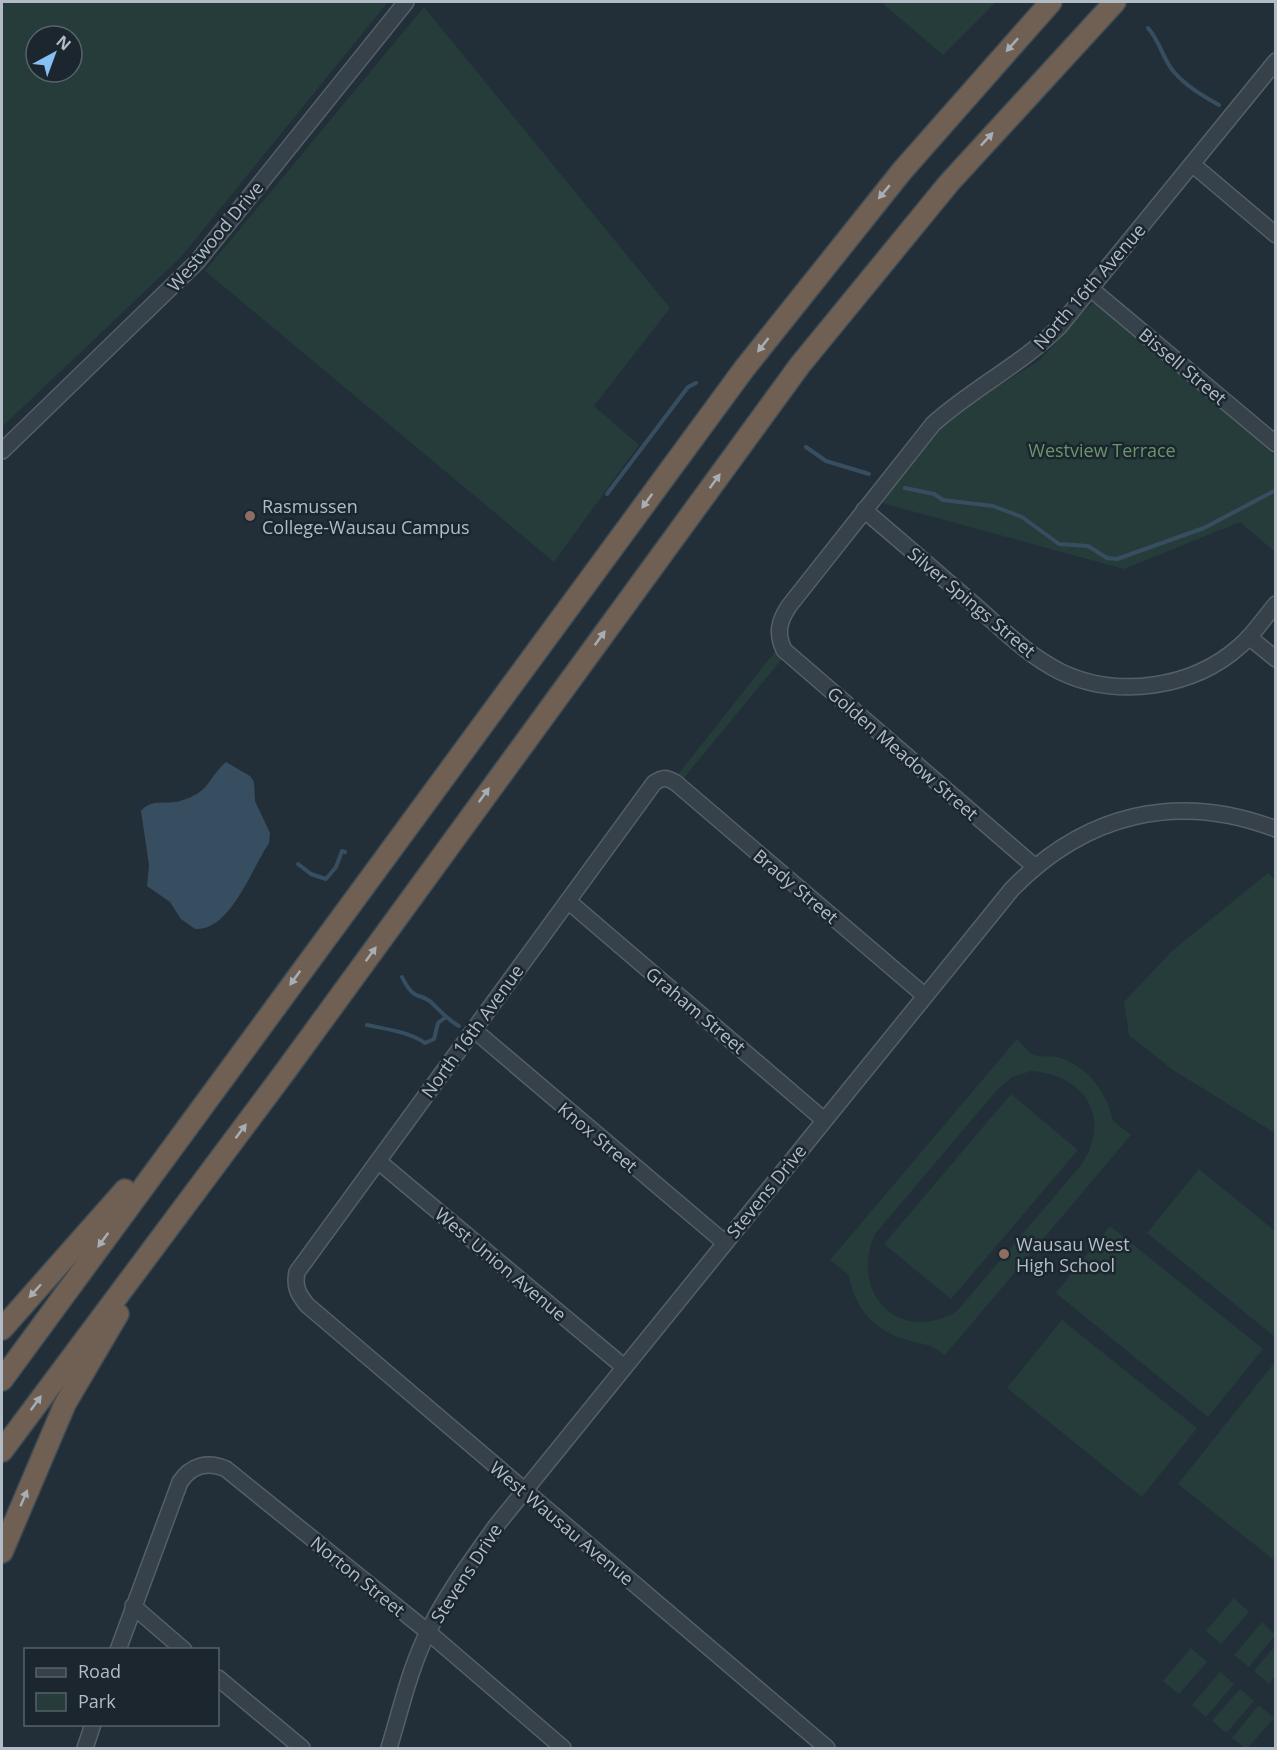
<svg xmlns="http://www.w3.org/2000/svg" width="1277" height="1750" viewBox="0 0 1277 1750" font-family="'Open Sans',sans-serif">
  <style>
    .green { fill: #253c3b; fill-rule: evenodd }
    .water { fill: #364e60 }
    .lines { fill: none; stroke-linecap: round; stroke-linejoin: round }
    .stream { stroke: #364e60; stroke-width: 4 }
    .minor-casing { stroke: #545f67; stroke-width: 18 }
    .highway-casing { stroke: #414c54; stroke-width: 24 }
    .minor { stroke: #36414a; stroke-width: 15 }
    .highway { stroke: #6f6053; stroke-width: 21 }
    .oneway { fill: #a7aeb5 }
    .education-dot { fill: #8d6e63; stroke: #1b262e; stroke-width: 2 }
    .labels { text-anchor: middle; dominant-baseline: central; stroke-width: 5; stroke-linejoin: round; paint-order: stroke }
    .street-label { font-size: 18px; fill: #b1bcc6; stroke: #1b262e }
    .park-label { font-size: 18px; fill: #69966c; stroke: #1b262e }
    .poi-label { font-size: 18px; fill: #b1bcc6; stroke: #1b262e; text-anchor: start }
  </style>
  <rect width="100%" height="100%" fill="#222f39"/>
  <!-- green -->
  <g class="green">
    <path d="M2,2H388L181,257L2,427ZM36,36H72V72H36Z"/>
    <path d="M881,2H996L943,55Z"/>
    <path d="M424,7L670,308L594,406L639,445L554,562L205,271Z"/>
    <path d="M1095,303L1104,308L1275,456V552L1240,522L1124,569L882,503L932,437L946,423L962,409L1040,360L1088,307Z"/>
    <path d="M782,646L787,653L678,785L673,781L773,654Z"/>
    <path d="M1268,873L1276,881L1275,1133L1173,1070L1129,1035L1124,1002L1172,951Z"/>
    <path d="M1017,1039C1021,1043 1028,1052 1034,1055C1040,1058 1050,1055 1057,1057C1088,1066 1106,1091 1113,1121L1131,1135L945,1355C924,1340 923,1346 901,1338C873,1329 853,1305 849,1275L830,1260ZM1031,1071C1084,1075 1112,1116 1082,1164L957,1311C899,1345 849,1294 875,1234L997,1090L1012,1077Z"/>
    <path d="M1011,1094L1078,1150L951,1299L884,1244Z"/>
    <path d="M1199,1169L1275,1231V1337L1147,1233Z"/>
    <path d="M1110,1226L1263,1349L1208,1417L1056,1293Z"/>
    <path d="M1062,1320L1197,1428L1142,1497L1007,1388Z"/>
    <path d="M1275,1362L1276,1559L1274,1560L1178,1484Z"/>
    <path d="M1234,1598L1249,1612L1221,1644L1206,1631Z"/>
    <path d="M1262,1622L1275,1635L1249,1667L1234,1655Z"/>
    <path d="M1275,1646V1676L1269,1684L1254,1671Z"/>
    <path d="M1191,1648L1207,1662L1179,1694L1163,1681Z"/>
    <path d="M1220,1672L1234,1684L1206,1717L1192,1705Z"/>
    <path d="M1240,1689L1254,1701L1226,1733L1212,1721Z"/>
    <path d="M1259,1705L1274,1718L1248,1748H1245L1232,1738Z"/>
  </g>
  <!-- water -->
  <path class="water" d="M226,762L250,776L254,782L255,801L270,833L269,843C252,868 230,932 195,929L181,919L170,902L147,886L149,865L141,811C152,798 166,805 180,801C211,792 206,780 226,762Z"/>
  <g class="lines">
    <!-- stream -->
    <g class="stream">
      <path d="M1148,28C1160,41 1163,60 1174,72C1186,86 1203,96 1219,105"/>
      <path d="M806,447L826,461L869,474"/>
      <path d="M905,488L934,494L943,500L993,506L1022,517L1059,544L1088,546L1107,558L1117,559L1204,528L1276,490"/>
      <path d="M607,494L688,387L696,383"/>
      <path d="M298,864L311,874L326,879L336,867L342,851L345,852"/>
      <path d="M402,977C415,1004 421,991 433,1004C441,1012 448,1020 459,1026"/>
      <path d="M367,1025C386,1029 409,1032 425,1043L434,1039L438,1023L446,1017"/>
    </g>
    <!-- minor casing -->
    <g class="minor-casing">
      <g id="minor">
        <path d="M1192,164L1276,235"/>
        <path d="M1091,289L1276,444"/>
        <path d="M2,451L197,262L406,2"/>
        <path d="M864,510C902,542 940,575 978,608C1004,631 1029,656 1061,672C1118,699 1193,688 1240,646C1254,634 1264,618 1276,604"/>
        <path d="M1249,637L1276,659"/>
        <path d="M1034,866L784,650C776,633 779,621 789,606L933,424C973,388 1021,365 1059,327L1276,61"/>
        <path d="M568,901L824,1120"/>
        <path d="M474,1030L724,1242"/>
        <path d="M378,1161L624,1367"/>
        <path d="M133,1606L184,1650"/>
        <path d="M118,1650L180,1482C191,1465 208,1461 226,1469L428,1632L563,1748"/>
        <path d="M218,1678L302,1748"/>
        <path d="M85,1748L93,1724"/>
        <path d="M389,1748C401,1709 410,1667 429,1630C447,1593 472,1560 496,1526L1012,889C1085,814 1177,791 1276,829"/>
        <path d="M827,1748L307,1305C298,1294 294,1286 297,1272L654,783C663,777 666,777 676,783L924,995"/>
      </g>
    </g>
    <!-- highway casing -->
    <g class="highway-casing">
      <g id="highway">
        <path d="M2,1329L125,1190"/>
        <path d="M2,1380L744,369L902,171L1051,2"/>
        <path d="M2,1451L287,1069L800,365L949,183L1115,2"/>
        <path d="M2,1552L65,1404L118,1314"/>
      </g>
    </g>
    <!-- minor -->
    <use href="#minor" class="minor"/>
    <!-- highway -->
    <use href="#highway" class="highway"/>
  </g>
  <!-- one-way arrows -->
  <defs><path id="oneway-solid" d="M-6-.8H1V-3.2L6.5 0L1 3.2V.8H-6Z" transform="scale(1.5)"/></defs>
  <g class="oneway">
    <use href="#oneway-solid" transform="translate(1012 45) rotate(132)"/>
    <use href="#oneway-solid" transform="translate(987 139) rotate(-47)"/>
    <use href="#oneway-solid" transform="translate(884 192) rotate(130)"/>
    <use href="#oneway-solid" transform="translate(763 345) rotate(128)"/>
    <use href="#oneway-solid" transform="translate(715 481) rotate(-54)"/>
    <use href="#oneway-solid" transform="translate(647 501) rotate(126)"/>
    <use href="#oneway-solid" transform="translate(600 638) rotate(-54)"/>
    <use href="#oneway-solid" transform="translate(484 795) rotate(-54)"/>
    <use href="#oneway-solid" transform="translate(371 954) rotate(-54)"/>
    <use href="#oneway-solid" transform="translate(295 978) rotate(126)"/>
    <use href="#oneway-solid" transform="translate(241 1131) rotate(-53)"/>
    <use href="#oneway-solid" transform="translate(103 1240) rotate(126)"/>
    <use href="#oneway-solid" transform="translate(35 1291) rotate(132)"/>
    <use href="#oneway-solid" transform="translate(36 1403) rotate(-54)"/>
    <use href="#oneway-solid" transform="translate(24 1498) rotate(-67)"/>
  </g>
  <!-- markers -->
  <g class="education-dot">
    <circle cx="250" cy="516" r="6"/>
    <circle cx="1004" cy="1254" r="6"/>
  </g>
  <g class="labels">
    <!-- street labels -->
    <g class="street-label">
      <text transform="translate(215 236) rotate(-50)">Westwood Drive</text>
      <text transform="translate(1089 286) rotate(-49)">North 16th Avenue</text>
      <text transform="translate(1183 366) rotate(40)">Bissell Street</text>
      <text transform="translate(972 602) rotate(40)">Silver Spings Street</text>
      <text transform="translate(903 753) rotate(41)">Golden Meadow Street</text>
      <text transform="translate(796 886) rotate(40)">Brady Street</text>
      <text transform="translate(696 1010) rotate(40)">Graham Street</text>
      <text transform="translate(472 1031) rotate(-54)">North 16th Avenue</text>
      <text transform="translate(598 1137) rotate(40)">Knox Street</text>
      <text transform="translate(766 1191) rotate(-51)">Stevens Drive</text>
      <text transform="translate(501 1264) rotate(40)">West Union Avenue</text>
      <text transform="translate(562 1523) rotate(40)">West Wausau Avenue</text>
      <text transform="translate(466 1573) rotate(-57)">Stevens Drive</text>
      <text transform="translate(358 1576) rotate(39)">Norton Street</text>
    </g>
    <!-- park labels -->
    <g class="park-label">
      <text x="1102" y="450">Westview Terrace</text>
    </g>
    <!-- poi labels -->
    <g class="poi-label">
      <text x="262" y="506">Rasmussen<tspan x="262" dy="21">College-Wausau Campus</tspan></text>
      <text x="1016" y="1244">Wausau West<tspan x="1016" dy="21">High School</tspan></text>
    </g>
  </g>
  <!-- border -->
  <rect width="1277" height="1750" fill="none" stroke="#b1bcc6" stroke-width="6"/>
  <!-- legend -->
  <rect x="24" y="1648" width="195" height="78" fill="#1b262e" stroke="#57626b" stroke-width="1.5"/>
  <rect x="36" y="1668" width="30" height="9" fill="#36414a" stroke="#57626b" stroke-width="1.5"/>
  <text x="78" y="1678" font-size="18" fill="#b1bcc6">Road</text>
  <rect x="36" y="1693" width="30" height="18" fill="#253c3b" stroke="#57626b" stroke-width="1.5"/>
  <text x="78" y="1708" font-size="18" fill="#b1bcc6">Park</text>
  <!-- north arrow -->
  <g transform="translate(54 54) rotate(41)"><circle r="28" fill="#1b262e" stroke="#57626b" stroke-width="1.5"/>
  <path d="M0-4.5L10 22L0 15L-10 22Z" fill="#87c1f4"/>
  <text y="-9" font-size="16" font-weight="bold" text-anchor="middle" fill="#b1bcc6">N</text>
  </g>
</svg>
